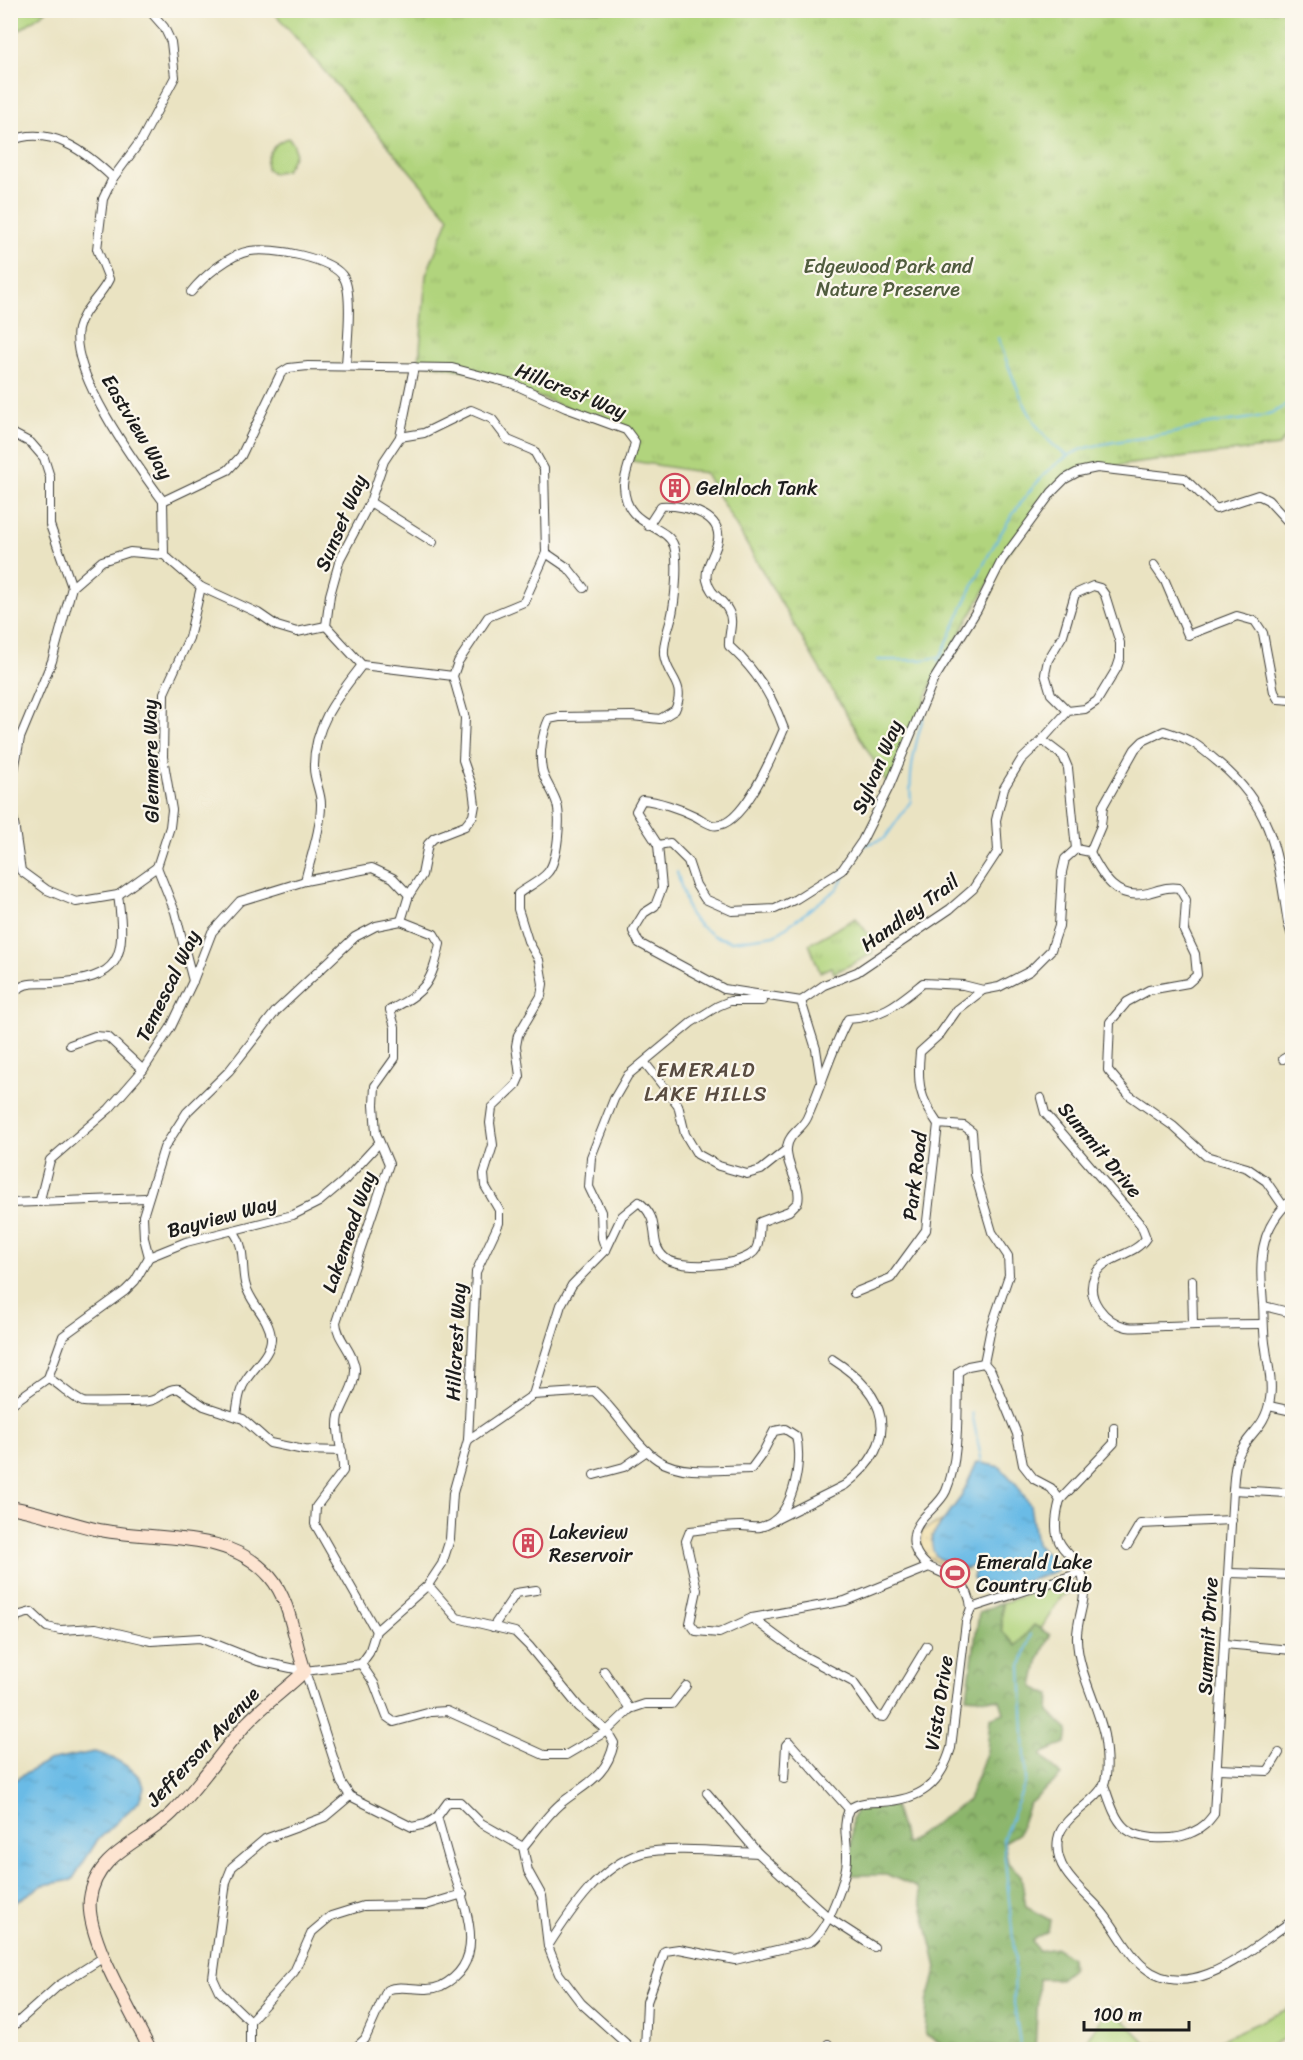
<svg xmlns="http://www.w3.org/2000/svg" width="1303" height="2060" viewBox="0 0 1303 2060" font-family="Sriracha,sans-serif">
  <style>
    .grass { fill: #b1d47d; stroke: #66784c; stroke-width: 1.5 }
    .forest { fill: url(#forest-crowns); stroke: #546944; stroke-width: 1.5 }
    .sand { fill: url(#sand-dots); stroke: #857b5d; stroke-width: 1.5 }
    .park { fill: url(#park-tufts); stroke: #66784c; stroke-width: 1.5 }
    .water { fill: url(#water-ripples); stroke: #446c81; stroke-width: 1.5 }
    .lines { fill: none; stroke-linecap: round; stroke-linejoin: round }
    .stream { stroke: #6bbbe6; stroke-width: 2 }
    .street-casing { stroke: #3b3a35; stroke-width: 10 }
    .secondary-casing { stroke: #3b3a35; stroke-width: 14 }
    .street { stroke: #fff; stroke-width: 8 }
    .secondary { stroke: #fde4d1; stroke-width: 12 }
    .labels { text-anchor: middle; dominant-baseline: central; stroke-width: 4.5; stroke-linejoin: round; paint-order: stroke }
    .park-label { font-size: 20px; fill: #505c3e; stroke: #fbf7ec }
    .street-label { font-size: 20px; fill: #1c1c1c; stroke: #fbf7ec }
    .poi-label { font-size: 20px; fill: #1c1c1c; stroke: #fbf7ec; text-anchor: start }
    .neighbourhood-label { font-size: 21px; letter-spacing: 1.5px; fill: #584b40; stroke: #fbf7ec }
  </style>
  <defs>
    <pattern id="forest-crowns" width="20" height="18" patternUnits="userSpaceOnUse" patternTransform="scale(1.5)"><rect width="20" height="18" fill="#8cb66c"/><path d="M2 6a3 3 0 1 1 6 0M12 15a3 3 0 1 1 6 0" fill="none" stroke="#729358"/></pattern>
    <pattern id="sand-dots" width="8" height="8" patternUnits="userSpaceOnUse" patternTransform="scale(1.5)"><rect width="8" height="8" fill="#eeda9e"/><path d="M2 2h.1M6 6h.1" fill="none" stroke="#ccba88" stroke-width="1.8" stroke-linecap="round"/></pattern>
    <pattern id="park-tufts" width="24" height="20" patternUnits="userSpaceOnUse" patternTransform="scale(1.5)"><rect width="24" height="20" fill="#b1d47d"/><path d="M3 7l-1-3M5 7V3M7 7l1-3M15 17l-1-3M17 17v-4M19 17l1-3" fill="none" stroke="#98b56b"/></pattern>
    <pattern id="water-ripples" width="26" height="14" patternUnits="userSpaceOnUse" patternTransform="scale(1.5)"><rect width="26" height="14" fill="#6bbbe6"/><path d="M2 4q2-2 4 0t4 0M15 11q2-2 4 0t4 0" fill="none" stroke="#5ca0c5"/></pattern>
  </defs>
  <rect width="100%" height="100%" fill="#fbf7ec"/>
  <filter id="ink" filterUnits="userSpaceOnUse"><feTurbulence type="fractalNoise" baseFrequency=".0167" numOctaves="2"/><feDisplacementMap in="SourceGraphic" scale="12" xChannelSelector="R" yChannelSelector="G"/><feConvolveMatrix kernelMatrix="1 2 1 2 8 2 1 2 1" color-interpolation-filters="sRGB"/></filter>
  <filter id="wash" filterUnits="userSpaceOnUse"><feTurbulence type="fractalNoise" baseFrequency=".008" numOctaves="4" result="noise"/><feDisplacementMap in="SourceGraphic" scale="24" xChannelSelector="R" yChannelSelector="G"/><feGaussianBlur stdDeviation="1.35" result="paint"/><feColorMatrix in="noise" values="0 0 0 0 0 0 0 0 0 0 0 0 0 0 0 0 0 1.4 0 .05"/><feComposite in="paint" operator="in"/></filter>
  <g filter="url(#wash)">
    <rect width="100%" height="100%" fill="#eae3c2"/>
    <!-- grass -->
    <g class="grass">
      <path d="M11,10H46V11L11,36Z"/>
      <path d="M288,138C301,148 293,159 286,170L273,173L267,169C264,157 275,141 288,138Z"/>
      <path d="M1068,1582V1593L1061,1597L1041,1629L1034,1625L1016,1646L1002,1631V1603Z"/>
      <path d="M1111,2007L1146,2043L1207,2046L1292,2007V2035L1263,2049H1079Z"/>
    </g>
    <!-- forest -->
    <path class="forest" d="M1001,1603L1002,1631L1016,1646L1034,1625L1050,1635L1038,1662L1033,1687L1050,1695L1049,1712L1068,1730L1066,1743L1041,1754L1061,1776L1029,1804L1018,1834L1004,1842L1008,1863L1021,1875L1026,1907L1050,1920L1048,1931L1032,1940L1038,1951L1057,1948L1071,1958L1072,1969L1060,1979H1039L1035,2049H1002L988,2045L983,2049H951L925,2034L927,2002L937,1968L918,1888L888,1875H850L852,1818L858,1809L894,1806L906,1844L968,1800L987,1751L990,1718L1004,1713L1000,1700L967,1697L979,1612Z"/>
    <!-- sand -->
    <path class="sand" d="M944,1520L932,1536C942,1578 948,1553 966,1570L946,1568L921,1552V1531Z"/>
    <!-- park -->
    <g class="park">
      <path d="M273,11H1292V427L1279,446L1097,468L1065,479L1002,560L933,681L889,787L705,473L632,461L635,442L626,430L472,372L419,362L426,275L449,217Z"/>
      <path d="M856,918L877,946L872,949V954L834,973L831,967L820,972L809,944Z"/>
    </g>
    <!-- water -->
    <g class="water">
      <path d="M977,1462L1000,1467L1017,1485L1030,1505L1036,1544L1056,1563L1057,1571L994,1592L985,1590L973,1578L975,1570L973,1565L966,1569C954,1559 928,1567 932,1536L961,1497Z"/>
      <path d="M94,1752C110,1755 142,1771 144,1788L139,1801L97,1841L72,1880L43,1885L11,1905V1782L48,1761Z"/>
    </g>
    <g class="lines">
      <!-- stream -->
      <g class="stream">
        <path d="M998,338C1013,377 1030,436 1069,456"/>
        <path d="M877,660H921L940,657"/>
        <path d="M938,662C966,602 1017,471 1083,449C1119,438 1159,439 1193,428C1227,417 1265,425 1292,400"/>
        <path d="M863,846L885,838L911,801C908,775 917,737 925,711"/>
        <path d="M677,872L689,914L699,925L714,936L731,941L740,940L775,935L800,917L837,889L860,851"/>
        <path d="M972,1413L982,1463"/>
        <path d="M1021,2050L1014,2004L1015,1960L1003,1839L1026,1781L1021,1666L1031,1634"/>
      </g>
    </g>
  </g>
  <g filter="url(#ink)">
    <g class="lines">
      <!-- street casing -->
      <g class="street-casing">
        <g id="street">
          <path d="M149,10L164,27L171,42L175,77L142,139L113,178L103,199L97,249L109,279C100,298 83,308 78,329C69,373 137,466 163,501"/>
          <path d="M10,141C50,124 86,152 113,178"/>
          <path d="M191,292C203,277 230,254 250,251C272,247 333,258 344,278C353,294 347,346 346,365"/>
          <path d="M10,432L31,443L44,458L50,477V525L72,587L52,661L20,738L10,792"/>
          <path d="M400,437L424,433L471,410L492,419L508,440L534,451L544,469L546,553L524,602L488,617L458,662L453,676L465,718L463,760L473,789L475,805L473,816L465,826L434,838L428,844L422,875L409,895L401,921"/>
          <path d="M370,502L433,542"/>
          <path d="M648,526L661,506C680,505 722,512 718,540C716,553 704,567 707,580C710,595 722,598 728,610C735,621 728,634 729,646C754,668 773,697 784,729C774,752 742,832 712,825C706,823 701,819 695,816C681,809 658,801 642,800L636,811L658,845L662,888L655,906L644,913L633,931L639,943L724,989L801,1001L816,1049L821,1082"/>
          <path d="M546,553L568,568L584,588"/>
          <path d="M164,555L163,501L228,470L241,456L281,373L289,368L308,366L452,368L513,384L566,408L626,430L635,442C633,454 624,475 624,486C625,528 666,523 674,546C679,562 675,602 671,619C668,631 663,642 664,655C667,678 687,683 675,710L660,719L632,716L559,717L549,719C542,734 539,754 542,770C544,781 554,792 557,804C561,819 558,860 548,872C541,881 527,887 518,894V909L528,941L539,960L543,984L541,996L518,1035L516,1046L520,1076L516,1085L492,1108L490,1123L493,1145L484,1174L485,1186L499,1210V1223L476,1272L468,1440"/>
          <path d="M1154,565L1165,581L1188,635L1237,616L1255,621L1263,633L1274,692L1278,699L1292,700"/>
          <path d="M72,587L102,561L130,552L164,555L201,587L258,613L277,626L297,632L326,626"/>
          <path d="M326,626L330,595L340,559L370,502L384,461L400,437L414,367"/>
          <path d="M326,626L362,665L453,676"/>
          <path d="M1042,740L1068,711L1085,709L1097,701L1117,668L1120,659V643L1105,595L1100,588L1093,586L1075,594L1063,635L1048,660L1045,674L1051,694L1068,711"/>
          <path d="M10,796L21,871L47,890L76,902L118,895L157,867"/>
          <path d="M658,845L670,843L688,861L696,885L705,899L732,911L775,909L796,899L842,870L862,841L889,787L933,681L977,610L1002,560L1052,492L1065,479L1078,472L1097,468L1184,478L1216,509L1258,495L1268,500L1292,526"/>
          <path d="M1090,852L1101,826L1103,806L1135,749L1143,741L1164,731C1191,739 1198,745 1219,763C1275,810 1277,855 1288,923L1292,936"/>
          <path d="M157,867L170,827L172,810L163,757L164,693L189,638L201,587"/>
          <path d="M157,867L175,912L193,981"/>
          <path d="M305,881C311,856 321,829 321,804C321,792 314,780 314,768C313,726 338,696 362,665"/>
          <path d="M10,996C25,980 33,984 53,983C121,979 127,959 118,895"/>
          <path d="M801,1001L824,985L857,972L950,909L973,889L998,851L996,820L1004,788L1021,760L1042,740L1063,756L1068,768L1076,849"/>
          <path d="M70,1045L95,1036L108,1037L143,1070"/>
          <path d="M1283,1059L1292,1054"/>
          <path d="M645,1063L678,1105L685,1134L697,1154L719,1166L747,1174L761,1170L786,1150"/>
          <path d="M1041,1098L1045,1113L1141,1225L1146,1238C1135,1256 1104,1256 1095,1275C1084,1298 1105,1322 1127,1327C1138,1329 1153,1326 1164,1326C1197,1325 1229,1324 1262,1324"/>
          <path d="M938,1124C919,1097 917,1083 920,1052L940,1034L957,1010L983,990"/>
          <path d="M40,1200L50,1160L109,1109L143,1070L171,1027L193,981L212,932L240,901L305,881L372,868L393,878L409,895"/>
          <path d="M10,1203L146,1198"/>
          <path d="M233,1231C246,1247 241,1264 245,1283C249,1303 269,1316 271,1337C272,1353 254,1367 246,1380C239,1390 238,1403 236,1415"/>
          <path d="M606,1250L602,1238L601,1212L589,1187L591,1157L614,1099L628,1075L692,1022L718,1006L730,1001H762"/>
          <path d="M149,1257L144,1238L143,1216L164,1148L187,1112L229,1071L276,1011L355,937L376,926L401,921L434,934L440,944C431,984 426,991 390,1010L395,1027V1058L375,1086L374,1105L376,1133L389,1164L336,1322C337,1340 353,1350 355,1368C356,1386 344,1400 339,1416C335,1433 344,1454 343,1471L316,1507L315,1524L376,1631"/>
          <path d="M1192,1280L1193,1325"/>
          <path d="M854,1293L891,1278L926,1230L938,1124L964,1126L972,1132L975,1174L992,1232L1008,1256L1009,1275L991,1328L984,1363"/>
          <path d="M1264,1306L1292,1313"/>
          <path d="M48,1378C60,1384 71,1397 83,1402C86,1403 143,1402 149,1401C161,1400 166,1387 179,1389L204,1406L243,1419L270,1443L304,1450L342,1451"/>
          <path d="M533,1395L594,1391C617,1411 634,1444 658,1460C682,1476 723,1469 751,1469L762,1454L774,1431L785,1429L796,1436C803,1463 793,1521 760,1527C754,1528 747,1526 741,1526C724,1526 707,1529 690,1531L686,1541L697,1590L690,1623L696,1631L719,1633L752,1618L845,1601L929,1567C951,1577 969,1581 971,1608L1080,1573"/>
          <path d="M10,1405L48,1378L63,1336L125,1291L135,1281L149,1257L186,1242L293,1215L319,1202L344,1181L379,1143"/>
          <path d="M1269,1406L1292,1411"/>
          <path d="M594,1475L624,1467L647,1451"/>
          <path d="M1233,1490L1286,1493"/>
          <path d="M1060,1500L1114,1443V1428"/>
          <path d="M775,1520L845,1485C903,1440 887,1394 832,1359"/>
          <path d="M1127,1546L1140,1524L1232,1520"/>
          <path d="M929,1567C920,1560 911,1548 914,1535C917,1517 939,1507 946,1491C960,1459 957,1407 958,1372L968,1366L984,1363L991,1371L1017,1434L1023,1465L1034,1479L1051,1488L1060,1500C1044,1560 1080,1544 1084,1585C1086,1603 1076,1621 1077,1639C1078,1672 1097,1702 1104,1735C1106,1748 1109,1771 1104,1784C1097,1802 1062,1816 1058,1839C1053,1868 1079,1887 1097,1906C1115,1924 1126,1953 1144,1967C1191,2006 1254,1946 1292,1921"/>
          <path d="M1229,1573L1292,1575"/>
          <path d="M428,1585L457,1618L515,1632L529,1646L579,1707L607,1731L614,1743C607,1777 585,1784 560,1804C546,1816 535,1833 523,1847L528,1871L542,1896L548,1946L559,1974L581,2003L633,2050"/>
          <path d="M752,1618L802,1655L853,1682L877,1716L884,1717L927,1646"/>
          <path d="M493,1627L516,1593L536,1590"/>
          <path d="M10,1632L17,1616L31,1612L47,1627L60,1630L96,1628L151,1641L200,1638L258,1661L305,1671L361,1664L369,1653L376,1631L428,1585L442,1564L450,1539L453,1493L468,1440L533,1395L561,1305L572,1285L606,1250L622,1216L639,1202C664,1222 646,1242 665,1258C680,1270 746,1267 756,1249C760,1242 759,1229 760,1222L789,1211L798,1202C802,1184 785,1166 787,1148C788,1134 802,1129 807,1118C822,1085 831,1050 848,1019C883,1017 897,1004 923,983L963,985L983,990L999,987L1030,971L1051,950L1059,926L1062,872L1065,859L1076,849L1090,852C1103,877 1116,901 1148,893C1159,890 1168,886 1179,888L1186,900L1184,931L1195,954L1197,975L1188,983L1149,990L1127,1002L1110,1022L1108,1070L1129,1095L1173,1126L1206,1156L1247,1168L1266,1181L1284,1207"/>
          <path d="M1224,1644L1292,1650"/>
          <path d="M361,1664L374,1683L387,1717L394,1722L431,1712L447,1711L544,1755H566L607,1731L630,1709L645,1704H672L686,1686"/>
          <path d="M305,1671L341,1782L350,1796L412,1827L426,1824L437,1817L448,1802H460L481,1823L523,1847"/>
          <path d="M604,1671L630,1709"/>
          <path d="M789,1742L849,1809"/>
          <path d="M1218,1769L1268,1771L1279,1753"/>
          <path d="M784,1779L786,1745L789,1742"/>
          <path d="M1104,1785C1109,1799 1114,1818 1125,1828C1139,1841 1177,1841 1193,1832C1203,1828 1208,1822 1214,1814L1233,1490C1234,1479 1234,1464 1239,1454C1249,1432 1265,1429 1270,1399C1273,1382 1268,1366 1266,1349C1263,1334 1264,1319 1263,1304C1260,1262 1257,1230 1292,1199"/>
          <path d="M707,1793L758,1853"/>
          <path d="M548,1946C571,1910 600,1865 642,1853C668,1846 728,1852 758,1853L829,1918L874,1947"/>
          <path d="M250,2021L294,1972L312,1932L331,1916L363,1906L426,1905L463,1894"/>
          <path d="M10,2029L58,1986L104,1957"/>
          <path d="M828,2044V2050"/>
          <path d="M250,2050V2021L219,1991L213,1978L226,1882L232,1867L265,1839L325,1817L350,1796"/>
          <path d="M295,2050H308"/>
          <path d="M353,2050L365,2039L387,1990C404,1983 423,1994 441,1986C493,1960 462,1900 450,1862C445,1847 442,1832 437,1817"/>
          <path d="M645,2050L647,2002L665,1951L679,1949L735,1960L810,1942C828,1930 848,1876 847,1854C847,1838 842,1825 849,1809C859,1802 869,1802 881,1802C921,1800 940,1785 951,1748L966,1622L971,1608"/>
        </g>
      </g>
      <!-- secondary casing -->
      <g class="secondary-casing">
        <path id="secondary" d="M10,1507C39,1512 66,1522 95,1529C152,1542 229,1528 270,1577C291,1601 294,1642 305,1671C286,1689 265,1704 247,1723C222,1751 201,1783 175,1810C147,1841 96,1851 90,1899C85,1937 133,2014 150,2050"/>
      </g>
      <!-- street -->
      <use href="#street" class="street"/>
      <!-- secondary -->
      <use href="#secondary" class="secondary"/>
    </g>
  </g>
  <!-- icons -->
  <defs>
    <g id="building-ring" transform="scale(1.5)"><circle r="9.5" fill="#fbf7ec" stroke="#d1495b" stroke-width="1.5"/><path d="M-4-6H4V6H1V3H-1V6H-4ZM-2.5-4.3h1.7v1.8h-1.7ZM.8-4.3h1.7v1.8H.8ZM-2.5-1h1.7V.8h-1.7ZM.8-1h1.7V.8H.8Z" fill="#d1495b"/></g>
    <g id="stadium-ring" transform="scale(1.5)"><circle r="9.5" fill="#fbf7ec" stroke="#d1495b" stroke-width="1.5"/><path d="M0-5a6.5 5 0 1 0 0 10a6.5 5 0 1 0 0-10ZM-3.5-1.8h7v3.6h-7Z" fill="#d1495b"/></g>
  </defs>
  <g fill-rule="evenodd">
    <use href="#building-ring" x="675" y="488"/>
    <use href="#building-ring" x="528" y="1543"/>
    <use href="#stadium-ring" x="955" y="1573"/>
  </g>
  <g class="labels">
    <!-- park labels -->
    <g class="park-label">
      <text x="888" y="266">Edgewood Park and<tspan x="888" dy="23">Nature Preserve</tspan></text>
    </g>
    <!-- street labels -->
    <g class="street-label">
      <text transform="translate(571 391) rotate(22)">Hillcrest Way</text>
      <text transform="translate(137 427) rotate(59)">Eastview Way</text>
      <text transform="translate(341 523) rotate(-67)">Sunset Way</text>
      <text transform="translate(151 761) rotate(-91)">Glenmere Way</text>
      <text transform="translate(877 767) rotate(-67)">Sylvan Way</text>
      <text transform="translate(910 913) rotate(-36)">Handley Trail</text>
      <text transform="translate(168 986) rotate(-64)">Temescal Way</text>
      <text transform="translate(1100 1150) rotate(50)">Summit Drive</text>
      <text transform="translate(915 1176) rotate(-83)">Park Road</text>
      <text transform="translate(222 1217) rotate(-15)">Bayview Way</text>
      <text transform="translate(349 1232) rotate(-71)">Lakemead Way</text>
      <text transform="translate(456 1342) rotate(-87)">Hillcrest Way</text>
      <text transform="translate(1208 1636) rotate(-87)">Summit Drive</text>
      <text transform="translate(939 1703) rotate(-81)">Vista Drive</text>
      <text transform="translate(203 1747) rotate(-47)">Jefferson Avenue</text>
    </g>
    <!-- poi labels -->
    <g class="poi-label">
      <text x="696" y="488">Gelnloch Tank</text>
      <text x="549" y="1532">Lakeview<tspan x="549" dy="23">Reservoir</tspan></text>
      <text x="976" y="1562">Emerald Lake<tspan x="976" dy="23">Country Club</tspan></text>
    </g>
    <!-- neighbourhood labels -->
    <g class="neighbourhood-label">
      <text x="706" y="1070">EMERALD<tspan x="706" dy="24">LAKE HILLS</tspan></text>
    </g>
  </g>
  <!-- margin -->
  <rect width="1303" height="2060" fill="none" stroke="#fbf7ec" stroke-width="36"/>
  <!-- scale -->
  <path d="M1084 2021v9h105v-9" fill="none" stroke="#1c1c1c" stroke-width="3"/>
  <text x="1093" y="2021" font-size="18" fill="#1c1c1c" stroke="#fbf7ec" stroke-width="4.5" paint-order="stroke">100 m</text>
</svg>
